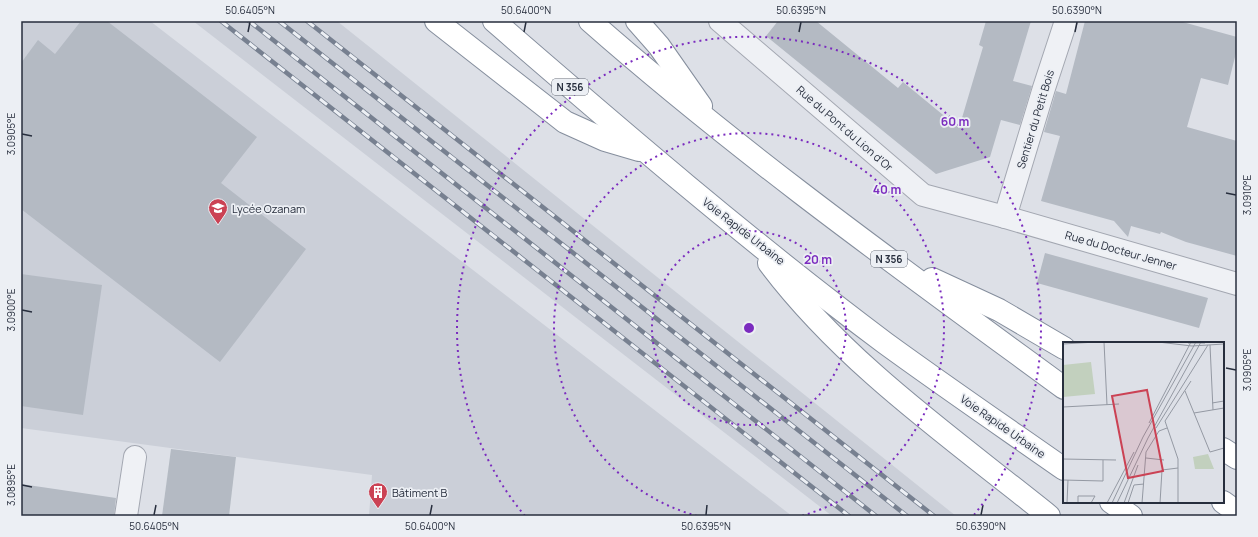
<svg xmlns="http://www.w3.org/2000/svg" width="1258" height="537" viewBox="0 0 1258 537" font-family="Manrope,sans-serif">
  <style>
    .built { fill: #cbcfd8 }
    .building { fill: #b4bac3 }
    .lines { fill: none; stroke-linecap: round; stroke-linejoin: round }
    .street-casing { stroke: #a3a7b1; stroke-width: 24 }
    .highway-casing { stroke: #858e9d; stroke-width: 24 }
    .street { stroke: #eff1f5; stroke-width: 22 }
    .highway { stroke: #fff; stroke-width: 22 }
    .rail-casing { stroke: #778090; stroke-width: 4.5 }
    .rail { stroke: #eceff4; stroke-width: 3; stroke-dasharray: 9; stroke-linecap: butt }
    .ticks { fill: none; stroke: #272e3d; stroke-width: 1.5 }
    .ring { fill: none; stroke: #7b2cbf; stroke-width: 2; stroke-dasharray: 2 4 }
    .labels { text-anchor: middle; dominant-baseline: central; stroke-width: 3.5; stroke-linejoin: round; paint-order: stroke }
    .shield { fill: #eceff4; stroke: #626874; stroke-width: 1 }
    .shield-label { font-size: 10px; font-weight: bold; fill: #272e3d }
    .street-label { font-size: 11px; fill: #272e3d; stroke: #eceff4 }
    .poi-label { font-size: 11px; fill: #272e3d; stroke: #eceff4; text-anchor: start }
    .inset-road { fill: none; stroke: #9499a3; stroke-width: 1 }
    .view { fill: #cb4254; fill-opacity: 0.15; stroke: #cb4254; stroke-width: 2 }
    .inset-edge { fill: none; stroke: #272e3d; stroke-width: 2 }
    .centre { fill: #7b2cbf; stroke: #eceff4; stroke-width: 2 }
    .ring-label { font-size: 12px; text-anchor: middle; font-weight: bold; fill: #7b2cbf; stroke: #eceff4; stroke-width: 3.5; stroke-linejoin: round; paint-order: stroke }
    .neatline { fill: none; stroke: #272e3d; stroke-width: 1.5 }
    .ticks-label { font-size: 10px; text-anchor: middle; fill: #272e3d }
  </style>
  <rect width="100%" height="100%" fill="#dde0e7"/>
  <!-- built -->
  <g class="built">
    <path d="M21,21H150L792,516H369L372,475L21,428Z"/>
    <path d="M193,21H337L956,516H832Z"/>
  </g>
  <!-- building -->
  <g class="building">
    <path d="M81,21H107L257,137L221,183L306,249L220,362L21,209V63L38,40L55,54Z"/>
    <path d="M778,21H816L898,88L903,82L959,128L983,47L979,45L986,21H1031L1013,81L1032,86L1020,125L1001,120L990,157L936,174L766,36Z"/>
    <path d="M1085,21H1179L1237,37V49L1228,85L1201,78L1187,127L1237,141V256L1186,242L1161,232L1160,234L1131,226L1128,237L1114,221L1041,201L1060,136L1044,132L1056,91L1066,94Z"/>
    <path d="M1045,253L1208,298L1199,328L1037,283Z"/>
    <path d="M21,274L102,285L83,415L21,406Z"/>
    <path d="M171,449L236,457L229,516H162Z"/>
    <path d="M21,484L116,498L114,516H21Z"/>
  </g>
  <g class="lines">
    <!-- street casing -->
    <g class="street-casing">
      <g id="street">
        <path d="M720,21L923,195L1005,217L1237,284"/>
        <path d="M1005,217L1044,88L1066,21"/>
        <path d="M126,516L135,457"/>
      </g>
    </g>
    <!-- highway casing -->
    <g class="highway-casing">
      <g id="highway">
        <path d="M436,21L565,122L605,140L639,150"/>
        <path d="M494,21C621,131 750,242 885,343C944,386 1004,427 1064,469"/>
        <path d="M590,21C740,153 903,270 1064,388"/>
        <path d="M637,21L659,46L701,106"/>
        <path d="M769,263C844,363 952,438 1049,516"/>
        <path d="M932,279L999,310L1064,348"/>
        <path d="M1223,449L1237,458"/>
        <path d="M1111,502L1131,516"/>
        <path d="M1223,502L1237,512"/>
      </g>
    </g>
    <!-- street -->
    <use href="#street" class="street"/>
    <!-- highway -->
    <use href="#highway" class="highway"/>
    <!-- rail casing -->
    <g class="rail-casing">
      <g id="rail">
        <path d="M221,21L849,516"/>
        <path d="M249,21L876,516"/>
        <path d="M279,21L907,516"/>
        <path d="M307,21L934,516"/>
      </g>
    </g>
    <!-- rail -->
    <use href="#rail" class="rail"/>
  </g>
  <!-- ticks -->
  <path class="ticks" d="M248,32L250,22M524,32L526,22M799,32L801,22M1075,32L1077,22M22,134L32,136M1226,193L1236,195M22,310L32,312M1226,368L1236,370M22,485L32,487M154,515L156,505M430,515L432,505M706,515L707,505M981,515L983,505"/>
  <!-- distance rings -->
  <g class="ring">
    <circle cx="749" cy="328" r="97"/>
    <path d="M697 516A195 195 0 1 1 801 516"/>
    <path d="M525 516A292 292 0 1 1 973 516"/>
  </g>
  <!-- icons -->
  <defs>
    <g id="school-pin" transform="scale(1)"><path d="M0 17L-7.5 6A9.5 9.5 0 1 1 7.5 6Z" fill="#cb4254" stroke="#eceff4"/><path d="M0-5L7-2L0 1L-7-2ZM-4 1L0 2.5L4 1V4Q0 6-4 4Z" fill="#fff"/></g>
    <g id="building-pin" transform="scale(1)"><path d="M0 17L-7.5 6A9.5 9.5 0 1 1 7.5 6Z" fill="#cb4254" stroke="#eceff4"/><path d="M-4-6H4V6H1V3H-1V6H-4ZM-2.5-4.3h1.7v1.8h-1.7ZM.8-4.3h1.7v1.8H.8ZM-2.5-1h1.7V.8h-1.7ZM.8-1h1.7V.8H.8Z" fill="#fff"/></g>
  </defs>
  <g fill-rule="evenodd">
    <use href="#school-pin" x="218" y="208"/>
    <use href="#building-pin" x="378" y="492"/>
  </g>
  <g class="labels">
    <!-- shield labels -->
    <g class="shield">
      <rect x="552" y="79" width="36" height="16" rx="3"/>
      <rect x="871" y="251" width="36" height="16" rx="3"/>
    </g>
    <g class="shield-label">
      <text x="570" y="87">N 356</text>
      <text x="889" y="259">N 356</text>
    </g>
    <!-- street labels -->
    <g class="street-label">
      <text transform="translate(1035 119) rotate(-73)">Sentier du Petit Bois</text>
      <text transform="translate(845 128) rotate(41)">Rue du Pont du Lion d'Or</text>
      <text transform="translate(744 231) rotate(38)">Voie Rapide Urbaine</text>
      <text transform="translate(1121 250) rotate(16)">Rue du Docteur Jenner</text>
      <text transform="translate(1003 426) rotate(35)">Voie Rapide Urbaine</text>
    </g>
    <!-- poi labels -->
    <g class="poi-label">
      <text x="232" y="208">Lycée Ozanam</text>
      <text x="392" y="492">Bâtiment B</text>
    </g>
  </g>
  <!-- overview -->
  <g transform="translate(1063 342)">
    <rect width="161" height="161" fill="#dde0e7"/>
    <path d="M28,20L32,52L0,55V23ZM145,112L151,127H132L130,115Z" fill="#c2d0be"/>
    <path class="inset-road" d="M41,0L44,63M95,0L129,4L161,2M125,1H142M0,2L33,0M147,3L150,68M122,49L147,110L161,106M149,61L161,59M0,65L56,62M131,71L161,66M86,81L128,0M93,86L145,3M83,116L101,118M0,117L53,118M0,138L40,139V118M4,161L5,138M15,161V154H32L28,161M44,161L71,110M49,161L80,95L133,0M54,161L85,96L138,0M61,161L75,123M65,161L71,143L81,142M79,161L83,110L96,89L104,86M97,161L99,128L115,126M115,161V117L102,79L128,39"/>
    <path class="view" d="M84,48L100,129L65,136L49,54Z"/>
    <rect width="161" height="161" class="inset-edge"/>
  </g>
  <circle cx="749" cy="328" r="6" class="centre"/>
  <g class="ring-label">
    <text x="955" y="126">60 m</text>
    <text x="887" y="194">40 m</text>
    <text x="818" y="264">20 m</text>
  </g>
  <!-- border -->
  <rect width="1258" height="537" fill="none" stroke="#eceff4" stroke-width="44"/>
  <rect x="22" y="22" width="1214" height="493" class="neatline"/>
  <g class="ticks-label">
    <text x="250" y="14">50.6405°N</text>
    <text x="526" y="14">50.6400°N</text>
    <text x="801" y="14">50.6395°N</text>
    <text x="1077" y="14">50.6390°N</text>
    <text transform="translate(11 134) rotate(-90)" y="4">3.0905°E</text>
    <text transform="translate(1247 195) rotate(-90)" y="4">3.0910°E</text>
    <text transform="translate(11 310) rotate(-90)" y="4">3.0900°E</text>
    <text transform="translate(1247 370) rotate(-90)" y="4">3.0905°E</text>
    <text transform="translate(11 485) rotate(-90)" y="4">3.0895°E</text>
    <text x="154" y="530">50.6405°N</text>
    <text x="430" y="530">50.6400°N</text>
    <text x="706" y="530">50.6395°N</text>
    <text x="981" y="530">50.6390°N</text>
  </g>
</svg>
